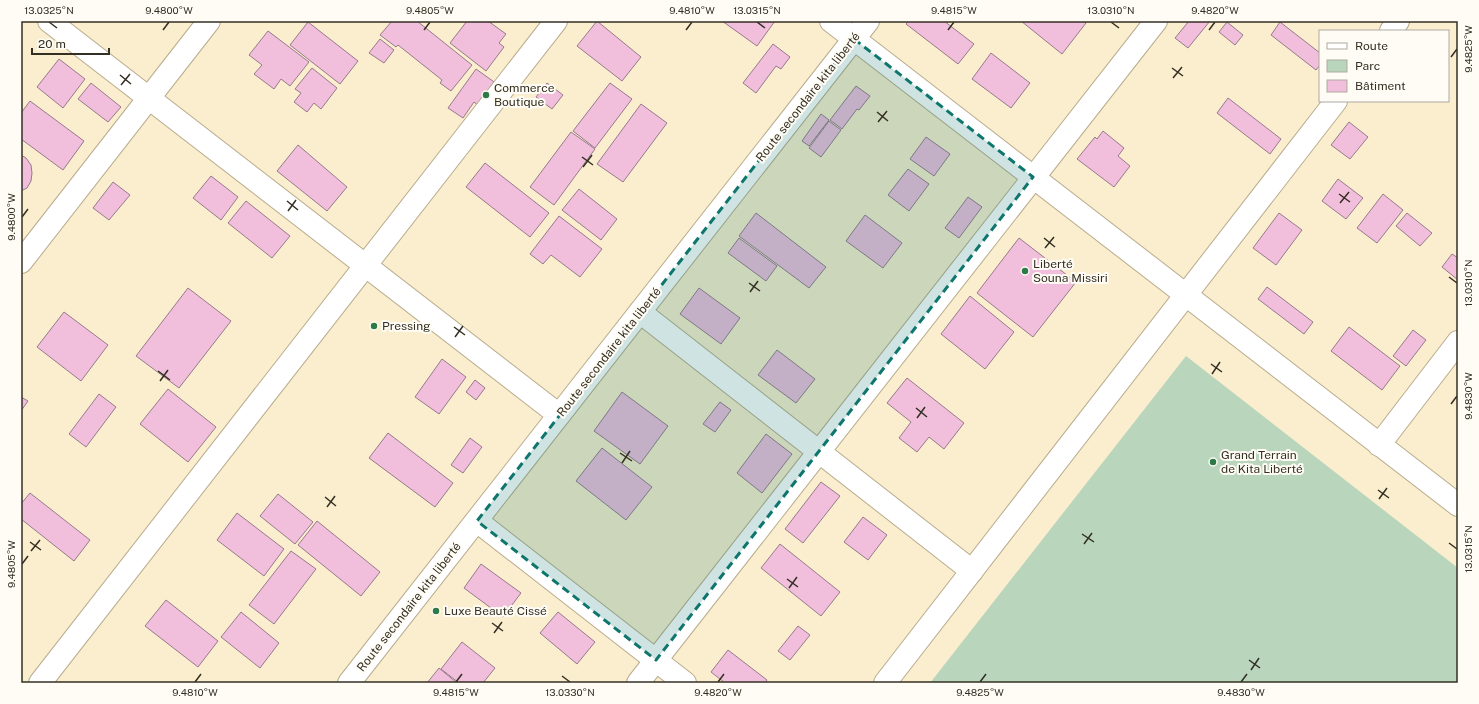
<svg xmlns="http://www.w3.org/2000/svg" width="1479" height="704" viewBox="0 0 1479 704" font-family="'Public Sans',sans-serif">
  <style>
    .green { fill: #b9d5bc }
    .building { fill: #f1bedc; stroke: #977a8b }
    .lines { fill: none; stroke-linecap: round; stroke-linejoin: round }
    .street-casing { stroke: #b8ac8e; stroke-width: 24 }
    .street { stroke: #fff; stroke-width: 22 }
    .marked { fill: #0f766e; fill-opacity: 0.2; stroke: #0f766e; stroke-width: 3; stroke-dasharray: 8 5; stroke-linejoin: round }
    .ticks { fill: none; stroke: #342f23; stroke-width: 1.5 }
    .poi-dot { fill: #2e7948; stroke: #fefcf5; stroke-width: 1.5 }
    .labels { text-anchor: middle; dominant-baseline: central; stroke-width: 4; stroke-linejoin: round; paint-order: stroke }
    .poi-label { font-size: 12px; fill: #342f23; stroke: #fefcf5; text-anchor: start }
    .street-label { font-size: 12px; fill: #342f23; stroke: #fefcf5 }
    .neatline { fill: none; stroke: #342f23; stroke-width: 1.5 }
    .ticks-label { font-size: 10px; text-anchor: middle; fill: #342f23 }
  </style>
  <rect width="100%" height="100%" fill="#fbeece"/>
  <!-- green -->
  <path class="green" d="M1186,356L1458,568V683H930Z"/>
  <!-- building -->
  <g class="building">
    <path d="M392,21H417L472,65L451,91L440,83L442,80L398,45L396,47L380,35Z"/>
    <path d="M467,21H488L506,34L499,43L504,47L486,71L450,43Z"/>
    <path d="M597,21L641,57L622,81L577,46Z"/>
    <path d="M722,21H775L757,46Z"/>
    <path d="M909,21H944L974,44L958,64L906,24Z"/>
    <path d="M1021,21H1083L1086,23L1062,54Z"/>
    <path d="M1189,21H1210L1188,48L1175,38Z"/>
    <path d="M308,22L358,61L340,84L290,45Z"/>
    <path d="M1227,22L1243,35L1235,45L1219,32Z"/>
    <path d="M1280,22L1320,53V65L1316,70L1271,35Z"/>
    <path d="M268,31L309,62L290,86L281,79L274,89L254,74L262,65L249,55Z"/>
    <path d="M380,39L394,50L384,63L369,53Z"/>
    <path d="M773,44L790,57L781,69L776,66L756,93L743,83Z"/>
    <path d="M991,53L1030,83L1011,108L972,79Z"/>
    <path d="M59,59L85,79L63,108L37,87Z"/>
    <path d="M312,68L337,88L321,109L314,103L307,112L294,102L301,93L295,89Z"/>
    <path d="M476,69L497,84L480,107L474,102L463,118L448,108Z"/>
    <path d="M91,83L121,107L108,122L78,99Z"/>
    <path d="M547,83L563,95L552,109L536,97Z"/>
    <path d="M610,83L632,99L595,148L573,131Z"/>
    <path d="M856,86L870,96L859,110L857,109L842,129L830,120Z"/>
    <path d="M1228,98L1281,139L1270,154L1217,113Z"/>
    <path d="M30,101L84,141L63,170L21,139V113Z"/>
    <path d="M641,104L667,123L623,182L597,164Z"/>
    <path d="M821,114L829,120L809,146L802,141Z"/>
    <path d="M829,121L841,130L821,157L809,148Z"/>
    <path d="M1349,122L1368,137L1350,159L1331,145Z"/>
    <path d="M1103,131L1124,148L1118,156L1130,166L1114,187L1077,159L1095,137L1097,139Z"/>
    <path d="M571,132L595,149L554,205L530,187Z"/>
    <path d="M926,137L950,154L934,176L910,159Z"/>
    <path d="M298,145L347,187L327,211L277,171Z"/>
    <path d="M21,155L26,158L31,165L32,173L31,181L27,188L21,191Z"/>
    <path d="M485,163L549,213L530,237L466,187Z"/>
    <path d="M908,169L929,184L909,211L888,195Z"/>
    <path d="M211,176L238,197L221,220L193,198Z"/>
    <path d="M1338,179L1363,198L1346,219L1322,201Z"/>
    <path d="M113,182L130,195L109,220L93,208Z"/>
    <path d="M579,189L617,219L601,240L562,210Z"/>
    <path d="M1383,194L1403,210L1377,243L1357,228Z"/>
    <path d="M968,197L982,207L959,238L945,228Z"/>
    <path d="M246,201L290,236L272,258L228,223Z"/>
    <path d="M756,213L826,267L809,288L739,236Z"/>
    <path d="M1279,213L1302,230L1276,265L1253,248Z"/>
    <path d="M1407,213L1432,233L1420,246L1396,226Z"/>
    <path d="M865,215L902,243L883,268L846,241Z"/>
    <path d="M559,216L602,249L580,277L551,255L543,264L530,254Z"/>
    <path d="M739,238L777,266L766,281L728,253Z"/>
    <path d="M1019,238L1076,282L1033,337L977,293Z"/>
    <path d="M1452,254L1458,258V280L1442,267Z"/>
    <path d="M1267,287L1313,322L1304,334L1258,299Z"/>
    <path d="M188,288L231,321L179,388L136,356Z"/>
    <path d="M699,288L740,318L721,344L680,314Z"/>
    <path d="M970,296L1014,332L985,369L941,334Z"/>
    <path d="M64,312L108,345L81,381L37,347Z"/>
    <path d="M1349,327L1400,366L1382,390L1331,351Z"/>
    <path d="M1413,330L1426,340L1406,366L1393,356Z"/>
    <path d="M777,350L815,379L796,403L758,375Z"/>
    <path d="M442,359L466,377L439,414L415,397Z"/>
    <path d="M907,378L964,423L944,449L929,437L917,452L899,438L911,422L887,403Z"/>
    <path d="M475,380L485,388L476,400L466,392Z"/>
    <path d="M168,389L216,427L188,462L140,424Z"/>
    <path d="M622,392L668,426L640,464L594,431Z"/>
    <path d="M99,394L116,407L86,447L69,434Z"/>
    <path d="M21,397L28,401L21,411Z"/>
    <path d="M720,402L731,410L715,432L703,424Z"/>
    <path d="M388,433L453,483L435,507L369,458Z"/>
    <path d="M766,434L792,454L762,493L737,473Z"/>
    <path d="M470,438L482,447L463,473L451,465Z"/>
    <path d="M602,448L652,487L626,520L576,481Z"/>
    <path d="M821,482L840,496L803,543L785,529Z"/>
    <path d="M30,493L90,540L74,561L21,519V504Z"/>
    <path d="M278,494L313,522L295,544L260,516Z"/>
    <path d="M237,513L284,549L264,576L217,540Z"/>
    <path d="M863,517L887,535L868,560L844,542Z"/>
    <path d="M317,521L380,572L361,596L298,545Z"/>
    <path d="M780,544L840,592L821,616L761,568Z"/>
    <path d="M291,551L316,569L274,624L249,605Z"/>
    <path d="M481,564L521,593L503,617L464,588Z"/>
    <path d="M166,600L218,641L198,667L145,626Z"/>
    <path d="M241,612L279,643L260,668L221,637Z"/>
    <path d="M558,612L595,642L577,664L540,633Z"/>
    <path d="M798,626L810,635L790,660L778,651Z"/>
    <path d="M462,642L495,668L483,683H459L441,669Z"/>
    <path d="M728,650L767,680L765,683H725L711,672Z"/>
    <path d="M439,668L457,683H427Z"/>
  </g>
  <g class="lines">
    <!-- street casing -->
    <g class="street-casing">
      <g id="street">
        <path d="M49,21L559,415"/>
        <path d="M831,21L1458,505"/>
        <path d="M1391,31L1398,21"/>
        <path d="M21,262L209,21"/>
        <path d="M640,312L972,571"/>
        <path d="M1379,445L1458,342"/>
        <path d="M477,521L685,683"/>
        <path d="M40,683L556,21"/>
        <path d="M349,683L868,21"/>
        <path d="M638,683L1156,21"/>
        <path d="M885,683L1336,101"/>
      </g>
    </g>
    <!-- street -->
    <use href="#street" class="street"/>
  </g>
  <!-- marked area -->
  <path class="marked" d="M854,39L1033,177L656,660L477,521Z"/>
  <!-- ticks -->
  <path class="ticks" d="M49,22L57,28M757,22L765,28M1111,22L1119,28M163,30L169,22M424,30L430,22M686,30L692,22M948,30L954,22M1209,30L1215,22M1451,57L1457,49M1172,68L1183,76M120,75L131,84M1173,78L1182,67M121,85L130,74M877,112L888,121M878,122L887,111M582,157L593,165M583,167L592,155M1339,194L1350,202M287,201L298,210M1340,203L1349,192M288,211L296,200M22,217L28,209M1044,238L1055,247M1045,248L1054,237M1449,277L1457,283M749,283L760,291M750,292L758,281M454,327L465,335M455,337L463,326M1211,364L1222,372M158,371L170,380M1212,374L1220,362M160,381L168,370M1451,404L1457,396M916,408L927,417M917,418L925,407M620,453L632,461M622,463L630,451M1378,490L1389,498M325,497L336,506M1379,499L1387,488M327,507L335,496M1082,534L1094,542M30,542L41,550M1449,543L1457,549M1084,544L1092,533M31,551L40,540M22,564L28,556M787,579L798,587M789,588L797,577M492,623L503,631M494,633L502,622M1249,660L1260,668M1251,670L1259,658M562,676L570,682M195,682L201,674M456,682L462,674M718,682L724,674M980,682L986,674M1241,682L1247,674"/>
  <!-- markers -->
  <g class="poi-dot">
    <circle cx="486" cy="95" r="4"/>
    <circle cx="1025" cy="271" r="4"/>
    <circle cx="374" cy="326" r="4"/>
    <circle cx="1213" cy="462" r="4"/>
    <circle cx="436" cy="611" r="4"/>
  </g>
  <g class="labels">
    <!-- poi labels -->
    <g class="poi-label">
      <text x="494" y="88">Commerce<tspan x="494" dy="14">Boutique</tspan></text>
      <text x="1033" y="264">Liberté<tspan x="1033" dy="14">Souna Missiri</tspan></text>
      <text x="382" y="326">Pressing</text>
      <text x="1221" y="455">Grand Terrain<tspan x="1221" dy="14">de Kita Liberté</tspan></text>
      <text x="444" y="611">Luxe Beauté Cissé</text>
    </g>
    <!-- street labels -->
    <g class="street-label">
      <text transform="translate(808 97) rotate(-52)">Route secondaire kita liberté</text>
      <text transform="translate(609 352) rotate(-52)">Route secondaire kita liberté</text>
      <text transform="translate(409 607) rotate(-52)">Route secondaire kita liberté</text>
    </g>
  </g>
  <!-- border -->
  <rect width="1479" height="704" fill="none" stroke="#fefcf5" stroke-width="44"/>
  <!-- legend -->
  <rect x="1319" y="30" width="130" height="72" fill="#fefcf5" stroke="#adaaa1"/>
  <rect x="1327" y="43" width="20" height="6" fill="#ffffff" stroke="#adaaa1"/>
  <text x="1355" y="50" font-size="12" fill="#342f23">Route</text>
  <rect x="1327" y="60" width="20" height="12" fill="#b9d5bc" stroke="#adaaa1"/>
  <text x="1355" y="70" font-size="12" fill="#342f23">Parc</text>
  <rect x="1327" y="80" width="20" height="12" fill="#f1bedc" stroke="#adaaa1"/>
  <text x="1355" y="90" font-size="12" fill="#342f23">Bâtiment</text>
  <!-- scale -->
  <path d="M32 48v6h77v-6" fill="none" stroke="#342f23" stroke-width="2"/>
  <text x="38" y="48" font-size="12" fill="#342f23" stroke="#fefcf5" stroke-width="3" paint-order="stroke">20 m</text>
  <rect x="22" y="22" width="1435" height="660" class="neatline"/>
  <g class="ticks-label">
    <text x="49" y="14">13.0325°N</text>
    <text x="169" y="14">9.4800°W</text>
    <text x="430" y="14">9.4805°W</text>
    <text x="692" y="14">9.4810°W</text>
    <text x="757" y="14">13.0315°N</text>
    <text x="954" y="14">9.4815°W</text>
    <text x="1111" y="14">13.0310°N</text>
    <text x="1215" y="14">9.4820°W</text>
    <text transform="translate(1468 49) rotate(-90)" y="4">9.4825°W</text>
    <text transform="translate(11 217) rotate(-90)" y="4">9.4800°W</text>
    <text transform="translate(1468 283) rotate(-90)" y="4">13.0310°N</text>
    <text transform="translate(1468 396) rotate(-90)" y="4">9.4830°W</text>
    <text transform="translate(1468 549) rotate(-90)" y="4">13.0315°N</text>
    <text transform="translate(11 564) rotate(-90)" y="4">9.4805°W</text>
    <text x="195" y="696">9.4810°W</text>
    <text x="456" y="696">9.4815°W</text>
    <text x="570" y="696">13.0330°N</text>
    <text x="718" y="696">9.4820°W</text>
    <text x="980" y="696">9.4825°W</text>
    <text x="1241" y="696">9.4830°W</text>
  </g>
</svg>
